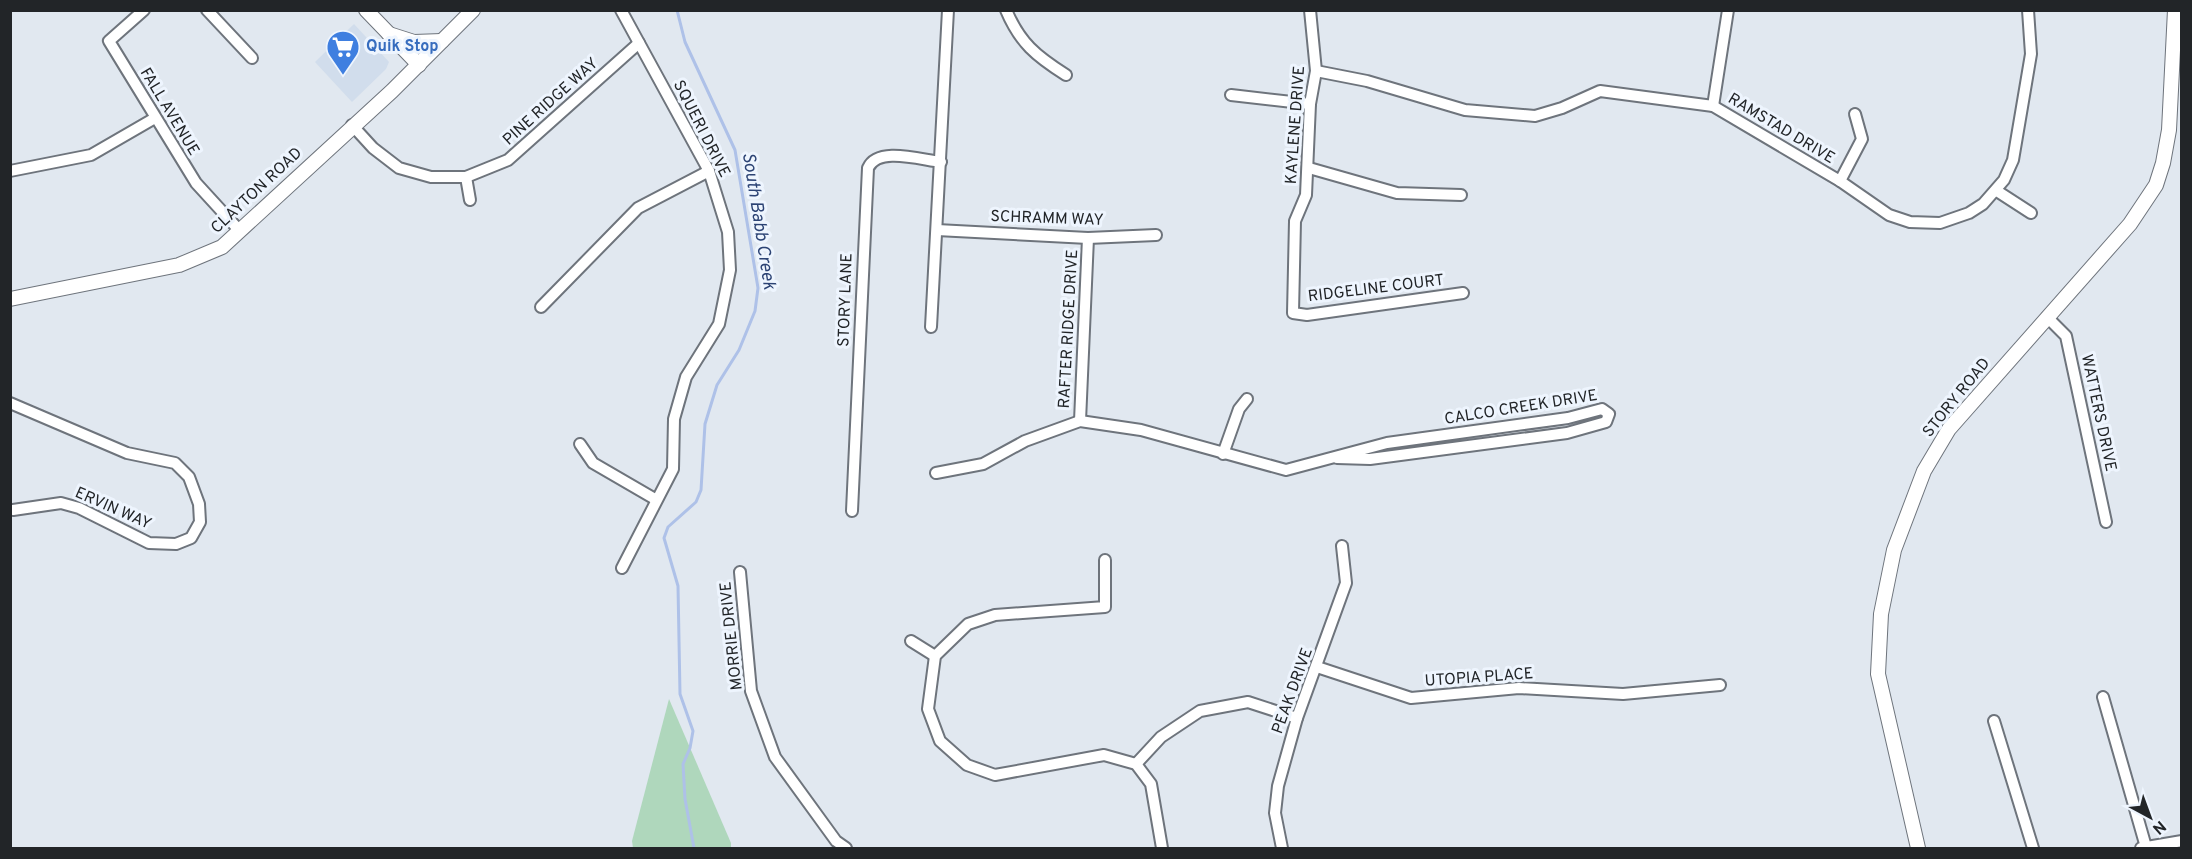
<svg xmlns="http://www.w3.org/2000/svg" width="2192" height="859" viewBox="0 0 2192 859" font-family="Overpass,sans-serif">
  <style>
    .built { fill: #d1ddec }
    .green { fill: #afd7bc }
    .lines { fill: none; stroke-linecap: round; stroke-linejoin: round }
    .stream { stroke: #aec1e8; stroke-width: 3 }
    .minor-casing { stroke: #6e747c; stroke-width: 14 }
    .tertiary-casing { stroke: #6e747c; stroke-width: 16 }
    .minor { stroke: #fff; stroke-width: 10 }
    .tertiary { stroke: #fff; stroke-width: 14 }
    .labels { text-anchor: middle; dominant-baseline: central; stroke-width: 6; stroke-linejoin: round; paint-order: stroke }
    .shop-label { font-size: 16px; font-weight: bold; fill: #366cbe; stroke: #eef5fe; text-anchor: start }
    .street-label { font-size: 16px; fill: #222528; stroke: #eef5fe }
    .water-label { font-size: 18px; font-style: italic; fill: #2c4374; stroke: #eef5fe }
  </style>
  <rect width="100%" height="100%" fill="#e1e8f0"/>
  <!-- built -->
  <path class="built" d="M354,24L389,62L386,69L352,102L315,62Z"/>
  <!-- green -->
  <path class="green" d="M669,699L731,843V848H633L632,841Z"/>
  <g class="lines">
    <!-- stream -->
    <path class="stream" d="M677,10L685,42L735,150L758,288L755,311L739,350L717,385L705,424L701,490L696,502L668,527L664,538L678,586L680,694L693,731L690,748L683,764L685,799L694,848"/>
    <!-- minor casing -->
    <g class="minor-casing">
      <g id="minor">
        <path d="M144,10L109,41L196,183L239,230"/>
        <path d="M207,10L252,58"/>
        <path d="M621,10L709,171L728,232L730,270L719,324L686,377L674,419L673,469L622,568"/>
        <path d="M1006,10C1020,43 1036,56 1066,75"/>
        <path d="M1310,10L1316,71L1310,104L1306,195L1295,221L1293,313L1307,315L1463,293"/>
        <path d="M1316,71L1367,81L1465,110L1535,116L1562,108L1600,91L1713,106L1840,181L1889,215L1910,222L1940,223L1969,213L1983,204L2004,180L2013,160L2031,54L2028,10"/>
        <path d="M1231,95L1310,104"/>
        <path d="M1713,106L1728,10"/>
        <path d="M352,125L373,148L399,168L431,177H466L508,160L639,43"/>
        <path d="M1309,168L1397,193L1461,195"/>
        <path d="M10,171L91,155L155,118"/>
        <path d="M466,177L470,200"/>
        <path d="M1840,181L1862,139L1855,114"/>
        <path d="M1997,191L2031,213"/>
        <path d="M937,230L1088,238L1156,235"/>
        <path d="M541,307L638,208L709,171"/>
        <path d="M2047,317L2066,336L2106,522"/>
        <path d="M931,327L948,10"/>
        <path d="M10,403L127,453L175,463L189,477L199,504L200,522L191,538L176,544L149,543L79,508L61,503L13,510"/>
        <path d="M1080,421L1088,238"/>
        <path d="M580,444L593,463L655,499"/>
        <path d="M1223,454L1239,409L1247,399"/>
        <path d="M936,473L983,464L1025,441L1080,421L1141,430L1286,470L1387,443L1568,418L1602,409L1609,414L1606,422L1567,433L1370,459L1337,458"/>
        <path d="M852,511L868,168C878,146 921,160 941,162"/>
        <path d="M1105,560V607L995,615L968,624L935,656L928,709L940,741L967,765L995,775L1104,755L1136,764L1151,784L1162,848"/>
        <path d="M740,572L751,691L775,757L836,841L846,848"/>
        <path d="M911,641L935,656"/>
        <path d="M1317,667L1411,698L1519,688L1623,694L1720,685"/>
        <path d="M2103,697L2146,847"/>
        <path d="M1994,721L2033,848"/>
        <path d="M1136,764L1161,737L1200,711L1248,702L1297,718"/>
        <path d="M1282,848L1275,813L1278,786L1297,718L1346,583L1342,546"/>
        <path d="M2141,848L2182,841"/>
      </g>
    </g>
    <!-- tertiary casing -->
    <g class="tertiary-casing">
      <g id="tertiary">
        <path d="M366,10L419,65"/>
        <path d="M389,34L414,42L442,41"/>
        <path d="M10,299L179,265L222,247L392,91L473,10"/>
        <path d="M1918,848L1878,674L1881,614L1894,550L1924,471L1949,429L2130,224L2156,185L2163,163L2169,130L2175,10"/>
      </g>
    </g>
    <!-- minor -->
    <use href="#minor" class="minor"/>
    <!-- tertiary -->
    <use href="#tertiary" class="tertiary"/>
  </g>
  <!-- icons -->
  <defs>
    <g id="supermarket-pin" transform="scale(1.725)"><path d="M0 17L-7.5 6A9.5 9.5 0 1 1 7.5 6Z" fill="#3f7fe0" stroke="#eef5fe"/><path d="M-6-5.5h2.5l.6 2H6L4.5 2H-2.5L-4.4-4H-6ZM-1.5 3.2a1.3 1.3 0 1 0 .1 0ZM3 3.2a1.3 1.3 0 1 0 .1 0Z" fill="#fff"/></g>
  </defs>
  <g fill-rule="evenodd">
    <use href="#supermarket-pin" x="343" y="47"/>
  </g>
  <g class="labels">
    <!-- shop labels -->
    <g class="shop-label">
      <text x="366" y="47">Quik Stop</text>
    </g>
    <!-- street labels -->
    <g class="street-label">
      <text transform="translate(551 102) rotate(-42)">PINE RIDGE WAY</text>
      <text transform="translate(169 112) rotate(59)">FALL AVENUE</text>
      <text transform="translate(1296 125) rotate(-86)">KAYLENE DRIVE</text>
      <text transform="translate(701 129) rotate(63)">SQUERI DRIVE</text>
      <text transform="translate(1781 129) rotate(31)">RAMSTAD DRIVE</text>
      <text transform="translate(257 191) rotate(-43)">CLAYTON ROAD</text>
      <text transform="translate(1047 219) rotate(2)">SCHRAMM WAY</text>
      <text transform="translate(1376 289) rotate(-7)">RIDGELINE COURT</text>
      <text transform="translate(846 300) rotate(-88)">STORY LANE</text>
      <text transform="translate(1069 329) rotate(-87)">RAFTER RIDGE DRIVE</text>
      <text transform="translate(1957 398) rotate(-51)">STORY ROAD</text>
      <text transform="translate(1521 408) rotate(-9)">CALCO CREEK DRIVE</text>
      <text transform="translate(2098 413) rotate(78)">WATTERS DRIVE</text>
      <text transform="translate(113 509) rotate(24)">ERVIN WAY</text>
      <text transform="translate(732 636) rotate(-96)">MORRIE DRIVE</text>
      <text transform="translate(1479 678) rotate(-4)">UTOPIA PLACE</text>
      <text transform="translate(1293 691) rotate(-70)">PEAK DRIVE</text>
    </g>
    <!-- water labels -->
    <g class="water-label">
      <text transform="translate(758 221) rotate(81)">South Babb Creek</text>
    </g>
  </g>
  <!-- border -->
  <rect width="2192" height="859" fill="none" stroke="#222528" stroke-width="24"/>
  <!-- north arrow -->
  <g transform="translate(2150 817) rotate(139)" stroke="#eef5fe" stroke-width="4.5" paint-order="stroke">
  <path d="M0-4.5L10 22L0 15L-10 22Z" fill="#222528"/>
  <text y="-9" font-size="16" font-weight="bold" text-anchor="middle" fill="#222528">N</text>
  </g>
</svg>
